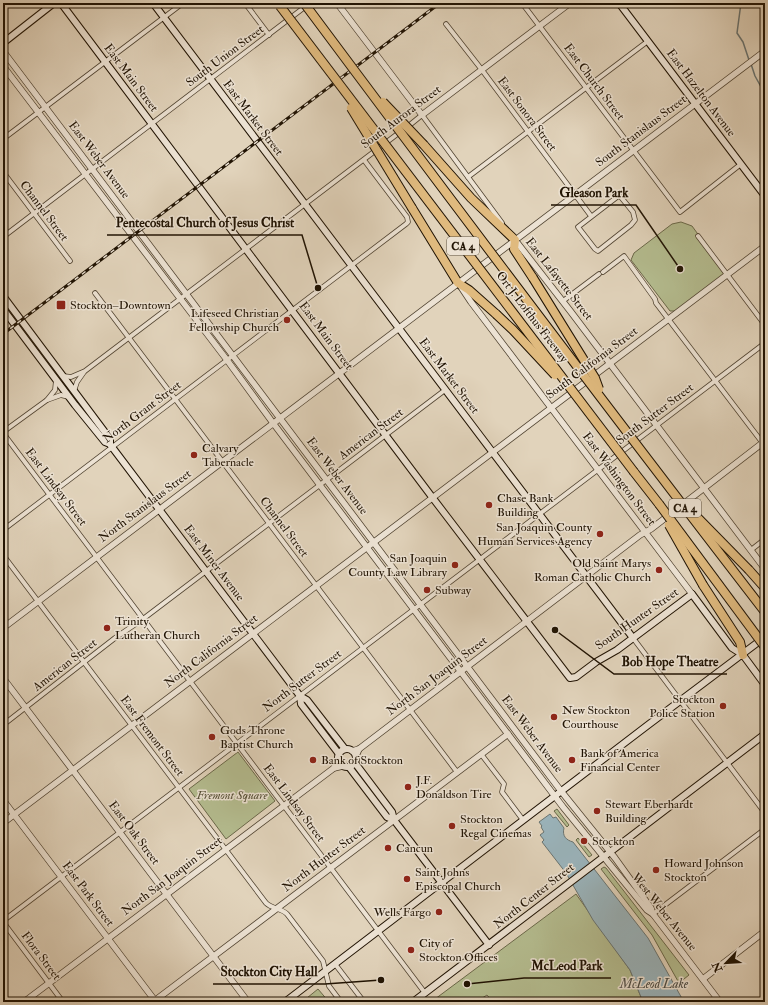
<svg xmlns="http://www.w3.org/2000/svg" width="768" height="1005" viewBox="0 0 768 1005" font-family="'IM FELL Double Pica',serif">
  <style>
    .green { fill: #b4bc8f; stroke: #6a6849 }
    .water { fill: #9ab4bc; stroke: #697472 }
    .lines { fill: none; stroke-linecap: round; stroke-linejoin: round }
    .stream { stroke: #697472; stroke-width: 1.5 }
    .minor-casing { stroke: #504331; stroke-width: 5.5 }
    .tertiary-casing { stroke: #504331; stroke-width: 7 }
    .secondary-casing { stroke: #201303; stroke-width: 8 }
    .motorway-casing { stroke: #201303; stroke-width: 10 }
    .minor { stroke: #ece2d3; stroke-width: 4 }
    .tertiary { stroke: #ece2d3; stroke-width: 5.5 }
    .secondary { stroke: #ece2d3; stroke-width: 6 }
    .motorway { stroke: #e0ba7e; stroke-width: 8 }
    .rail-casing { stroke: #201303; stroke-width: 3 }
    .rail { stroke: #ece2d3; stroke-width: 1.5; stroke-dasharray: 4.5; stroke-linecap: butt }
    .motorway-bridge-casing { stroke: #201303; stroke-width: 10; stroke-linecap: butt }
    .motorway-bridge { stroke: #e0ba7e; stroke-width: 8 }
    .poi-dot { fill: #8f2418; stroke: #ece2d3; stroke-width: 1.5 }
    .labels { text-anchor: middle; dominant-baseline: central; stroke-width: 3; stroke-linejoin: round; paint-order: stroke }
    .shield { fill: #ece2d3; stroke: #5d5141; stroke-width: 1 }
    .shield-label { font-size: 11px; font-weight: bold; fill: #201303 }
    .street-label { font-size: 12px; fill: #201303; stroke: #ece2d3 }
    .poi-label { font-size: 12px; fill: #201303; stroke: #ece2d3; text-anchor: start }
    .park-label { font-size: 12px; font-style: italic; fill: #544e34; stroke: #ece2d3 }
    .water-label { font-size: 13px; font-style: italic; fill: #4b4b44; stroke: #ece2d3 }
    .leader { fill: none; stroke: #201303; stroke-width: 1.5 }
    .callout-dot { fill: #201303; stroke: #ece2d3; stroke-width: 1.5 }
    .callout-label { font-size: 13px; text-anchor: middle; font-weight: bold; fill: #201303; stroke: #ece2d3; stroke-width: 3; stroke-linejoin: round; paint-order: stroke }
  </style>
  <rect width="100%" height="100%" fill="#e1d3bb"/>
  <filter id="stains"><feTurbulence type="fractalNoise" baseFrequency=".005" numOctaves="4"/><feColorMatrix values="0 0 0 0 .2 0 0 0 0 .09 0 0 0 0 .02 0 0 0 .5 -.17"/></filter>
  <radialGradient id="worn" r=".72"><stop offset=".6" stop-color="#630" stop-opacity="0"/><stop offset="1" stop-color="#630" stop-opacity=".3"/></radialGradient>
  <!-- green -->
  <g class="green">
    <path d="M681,222L692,226L727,274L676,311H670L631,260L634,253L672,224Z"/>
    <path d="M238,752L275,801L226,839L189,789Z"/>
    <path d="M557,809L569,825L567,827L554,811Z"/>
    <path d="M578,838L592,855L589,857L576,840Z"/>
    <path d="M604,867L606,868L689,975L679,983L652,935L601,869Z"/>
    <path d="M576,894L630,970L643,1002H493L487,995L476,1002H431Z"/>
    <path d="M318,989L329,1002H302Z"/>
  </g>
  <!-- water -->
  <path class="water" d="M550,814L553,818L556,817L564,828C562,836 566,840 573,842L648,938L684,1002H643L630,970L593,920L566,873L542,842L544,840L540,835L544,832L541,827L542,826L539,822Z"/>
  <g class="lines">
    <!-- stream -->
    <g class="stream">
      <path d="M741,3L737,33L743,42L749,60"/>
      <path d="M751,64L755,76L765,94"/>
    </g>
    <!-- minor casing -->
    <g class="minor-casing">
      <g id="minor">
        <path d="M245,3L269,35"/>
        <path d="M522,3L680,212L741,164"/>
        <path d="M446,24L482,70L591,216"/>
        <path d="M406,128L422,115L502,223"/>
        <path d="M3,139L183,3"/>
        <path d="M3,172L70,261"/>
        <path d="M468,177L648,41"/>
        <path d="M620,196L633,212L635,220L631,225L598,251L595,249L578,227L617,197Z"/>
        <path d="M698,236L765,325"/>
        <path d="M3,237L310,3"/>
        <path d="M603,272L624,256L655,299L656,303L765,446"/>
        <path d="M95,293L457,772"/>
        <path d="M563,301L599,274"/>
        <path d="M63,376L71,377L85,371L400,132"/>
        <path d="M74,391L77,382L84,372"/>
        <path d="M47,400L61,395L69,397"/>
        <path d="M3,432L47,400L55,390L56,380"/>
        <path d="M3,433L425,993"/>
        <path d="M3,530L406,224L408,222L407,217L364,160"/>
        <path d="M751,550L765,539"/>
        <path d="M3,555L266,903C272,909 281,908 287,914L323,961L329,986L341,1002"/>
        <path d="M633,638L765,813"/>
        <path d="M3,725L115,638L143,619L445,390"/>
        <path d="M481,754L504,784L502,792L523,820"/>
        <path d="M653,914L765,829"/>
        <path d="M3,921L765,343"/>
        <path d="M3,922L63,1002"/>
        <path d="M335,964L364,1002"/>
      </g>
    </g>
    <!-- tertiary casing -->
    <g class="tertiary-casing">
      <g id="tertiary">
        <path d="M337,3L422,115L570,3"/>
        <path d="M3,51L561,791L615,858L651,908L653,914"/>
        <path d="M3,66L227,360L273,423L563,807L647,910L653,914L720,1002"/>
        <path d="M515,240L571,312L765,569"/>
        <path d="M461,287L471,302L692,594"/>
        <path d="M3,628L765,51"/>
        <path d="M3,678L248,1002"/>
        <path d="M352,751L359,749L640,535L651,529L765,441"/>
        <path d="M356,756L359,749"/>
        <path d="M334,768L338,760"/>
        <path d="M3,800L156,1002"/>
        <path d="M3,823L765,246"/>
        <path d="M703,979L765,931"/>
        <path d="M24,1002L334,768L343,766"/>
        <path d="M153,1002L508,734"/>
      </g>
    </g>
    <!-- secondary casing -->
    <g class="secondary-casing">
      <g id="secondary">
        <path d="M61,3L432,497L570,678L576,677L596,662L617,650L692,594L732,648L743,655L765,685"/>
        <path d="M153,3L633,638"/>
        <path d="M619,3L765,196"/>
        <path d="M3,43L54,3"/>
        <path d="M3,296L110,439V444L112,447L300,696L307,700L345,749"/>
        <path d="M3,309L75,405L105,442L110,444"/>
        <path d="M300,696L301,704L339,754"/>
        <circle cx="347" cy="758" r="9"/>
        <path d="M355,763L392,812L394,820L489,945"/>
        <path d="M349,767L387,817L394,820"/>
        <path d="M285,1002L648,725L765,637"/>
        <path d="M413,1002L765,734"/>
      </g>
    </g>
    <!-- motorway casing -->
    <g class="motorway-casing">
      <g id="motorway">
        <path d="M424,145L471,198L515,240L514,249L533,278"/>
        <path d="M412,208L458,283L469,290L496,314"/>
        <path d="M634,472L659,504"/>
        <path d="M749,570L765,588"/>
        <path d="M703,585L740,642L743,655"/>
      </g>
    </g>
    <!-- minor -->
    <use href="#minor" class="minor"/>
    <!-- tertiary -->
    <use href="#tertiary" class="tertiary"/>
    <!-- secondary -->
    <use href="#secondary" class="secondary"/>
    <!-- motorway -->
    <use href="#motorway" class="motorway"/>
    <!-- rail casing -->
    <g class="rail-casing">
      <path id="rail" d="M3,334L440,3"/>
    </g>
    <!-- rail -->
    <use href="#rail" class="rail"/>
    <!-- motorway-bridge casing -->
    <g class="motorway-bridge-casing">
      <g id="motorway-bridge">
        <path d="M304,3C456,207 609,410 765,612"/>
        <path d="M280,6L634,472"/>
        <path d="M383,102L424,145"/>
        <path d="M351,108L412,208"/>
        <path d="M533,278L595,378L599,389"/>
        <path d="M496,314L513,330L555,375"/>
        <path d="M659,504L765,647"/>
        <path d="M696,516L749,570"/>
        <path d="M669,525L703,585"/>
      </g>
    </g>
    <!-- motorway-bridge -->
    <use href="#motorway-bridge" class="motorway-bridge"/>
  </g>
  <!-- markers -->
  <g class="poi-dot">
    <rect x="56" y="300" width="10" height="10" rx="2"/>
    <circle cx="287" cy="320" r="4"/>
    <circle cx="194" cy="455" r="4"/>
    <circle cx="489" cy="505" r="4"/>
    <circle cx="600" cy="534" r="4"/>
    <circle cx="455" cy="565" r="4"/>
    <circle cx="659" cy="570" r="4"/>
    <circle cx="427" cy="590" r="4"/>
    <circle cx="107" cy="628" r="4"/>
    <circle cx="723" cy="706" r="4"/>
    <circle cx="554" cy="717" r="4"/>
    <circle cx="212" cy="737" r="4"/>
    <circle cx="313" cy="760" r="4"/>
    <circle cx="572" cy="760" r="4"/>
    <circle cx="408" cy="787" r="4"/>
    <circle cx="597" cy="811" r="4"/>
    <circle cx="452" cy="826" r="4"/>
    <circle cx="584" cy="841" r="4"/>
    <circle cx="388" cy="848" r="4"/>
    <circle cx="656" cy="870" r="4"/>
    <circle cx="407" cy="879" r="4"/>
    <circle cx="439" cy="912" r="4"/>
    <circle cx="411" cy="950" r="4"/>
  </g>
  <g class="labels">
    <!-- shield labels -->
    <g class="shield">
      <rect x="447" y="237" width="32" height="18" rx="3"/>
      <rect x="669" y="499" width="32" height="18" rx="3"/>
    </g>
    <g class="shield-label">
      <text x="463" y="246">CA 4</text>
      <text x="685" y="508">CA 4</text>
    </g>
    <!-- street labels -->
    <g class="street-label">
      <text transform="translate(225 56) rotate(-37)">South Union Street</text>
      <text transform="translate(131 78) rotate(53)">East Main Street</text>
      <text transform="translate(594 82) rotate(53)">East Church Street</text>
      <text transform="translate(701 93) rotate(53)">East Hazelton Avenue</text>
      <text transform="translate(527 114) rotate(53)">East Sonora Street</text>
      <text transform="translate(401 117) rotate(-37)">South Aurora Street</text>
      <text transform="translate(253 118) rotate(53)">East Market Street</text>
      <text transform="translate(641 131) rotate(-37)">South Stanislaus Street</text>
      <text transform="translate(99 160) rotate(53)">East Weber Avenue</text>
      <text transform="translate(44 211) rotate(53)">Channel Street</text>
      <text transform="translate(559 279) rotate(52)">East Lafayette Street</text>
      <text transform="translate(532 317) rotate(53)">Ort J. Lofthus Freeway</text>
      <text transform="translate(326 336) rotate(53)">East Main Street</text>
      <text transform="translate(592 363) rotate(-37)">South California Street</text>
      <text transform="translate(449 376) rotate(53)">East Market Street</text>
      <text transform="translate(142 412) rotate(-37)">North Grant Street</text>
      <text transform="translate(655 414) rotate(-37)">South Sutter Street</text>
      <text transform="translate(371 434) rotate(-37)">American Street</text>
      <text transform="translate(337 476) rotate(53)">East Weber Avenue</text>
      <text transform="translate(619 479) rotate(53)">East Washington Street</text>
      <text transform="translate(56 487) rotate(53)">East Lindsay Street</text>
      <text transform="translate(145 506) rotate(-37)">North Stanislaus Street</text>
      <text transform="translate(284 527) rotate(53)">Channel Street</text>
      <text transform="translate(214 563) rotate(53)">East Miner Avenue</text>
      <text transform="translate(637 619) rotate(-35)">South Hunter Street</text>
      <text transform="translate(211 651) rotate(-37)">North California Street</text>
      <text transform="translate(65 665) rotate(-38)">American Street</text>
      <text transform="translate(437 676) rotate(-37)">North San Joaquin Street</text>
      <text transform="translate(302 681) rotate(-37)">North Sutter Street</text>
      <text transform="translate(532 734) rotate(53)">East Weber Avenue</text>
      <text transform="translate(152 736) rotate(53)">East Fremont Street</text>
      <text transform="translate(294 803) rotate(53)">East Lindsay Street</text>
      <text transform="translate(134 833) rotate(53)">East Oak Street</text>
      <text transform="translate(324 859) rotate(-37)">North Hunter Street</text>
      <text transform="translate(172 876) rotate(-37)">North San Joaquin Street</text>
      <text transform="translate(88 894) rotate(53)">East Park Street</text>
      <text transform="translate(534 896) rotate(-38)">North Center Street</text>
      <text transform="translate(664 912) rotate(51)">West Weber Avenue</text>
      <text transform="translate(41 956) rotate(53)">Flora Street</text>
    </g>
    <!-- poi labels -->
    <g class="poi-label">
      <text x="70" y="305">Stockton–Downtown</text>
      <text x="279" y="313" text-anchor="end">Lifeseed Christian<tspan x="279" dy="14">Fellowship Church</tspan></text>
      <text x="202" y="448">Calvary<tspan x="202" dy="14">Tabernacle</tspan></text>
      <text x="497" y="498">Chase Bank<tspan x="497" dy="14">Building</tspan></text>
      <text x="592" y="527" text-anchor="end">San Joaquin County<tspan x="592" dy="14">Human Services Agency</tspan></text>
      <text x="447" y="558" text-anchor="end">San Joaquin<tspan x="447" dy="14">County Law Library</tspan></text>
      <text x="651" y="563" text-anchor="end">Old Saint Marys<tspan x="651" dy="14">Roman Catholic Church</tspan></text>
      <text x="435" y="590">Subway</text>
      <text x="115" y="621">Trinity<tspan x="115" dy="14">Lutheran Church</tspan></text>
      <text x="715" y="699" text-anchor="end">Stockton<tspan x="715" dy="14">Police Station</tspan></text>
      <text x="562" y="710">New Stockton<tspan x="562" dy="14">Courthouse</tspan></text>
      <text x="220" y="730">Gods Throne<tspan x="220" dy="14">Baptist Church</tspan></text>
      <text x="580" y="753">Bank of America<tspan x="580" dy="14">Financial Center</tspan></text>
      <text x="321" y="760">Bank of Stockton</text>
      <text x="416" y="780">J.F.<tspan x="416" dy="14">Donaldson Tire</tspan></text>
      <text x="605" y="804">Stewart Eberhardt<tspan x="605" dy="14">Building</tspan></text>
      <text x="460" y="819">Stockton<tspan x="460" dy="14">Regal Cinemas</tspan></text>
      <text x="592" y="841">Stockton</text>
      <text x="396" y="848">Cancun</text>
      <text x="664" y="863">Howard Johnson<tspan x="664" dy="14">Stockton</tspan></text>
      <text x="415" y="872">Saint Johns<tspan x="415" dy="14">Episcopal Church</tspan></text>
      <text x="431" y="912" text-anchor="end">Wells Fargo</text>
      <text x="419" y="943">City of<tspan x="419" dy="14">Stockton Offices</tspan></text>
    </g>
    <!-- park labels -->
    <g class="park-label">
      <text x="232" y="795">Fremont Square</text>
    </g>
    <!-- water labels -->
    <g class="water-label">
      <text x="654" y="984">McLeod Lake</text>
    </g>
  </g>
  <!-- callouts -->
  <path class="leader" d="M680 269L636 205H551M318 288L302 235H107M555 630L614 674H727M467 984L524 978H611M381 980L325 984H213"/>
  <g class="callout-dot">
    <circle cx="680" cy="269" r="4"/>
    <circle cx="318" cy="288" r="4"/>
    <circle cx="555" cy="630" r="4"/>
    <circle cx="467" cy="984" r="4"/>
    <circle cx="381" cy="980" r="4"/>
  </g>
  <g class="callout-label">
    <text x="594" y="197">Gleason Park</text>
    <text x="205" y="227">Pentecostal Church of Jesus Christ</text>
    <text x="670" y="666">Bob Hope Theatre</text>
    <text x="567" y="970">McLeod Park</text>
    <text x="269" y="976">Stockton City Hall</text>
  </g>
  <!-- margin -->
  <rect width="768" height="1005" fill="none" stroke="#e1d3bb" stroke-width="16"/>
  <rect x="4" y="4" width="760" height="997" fill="none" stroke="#201303" stroke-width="2"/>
  <rect x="8" y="8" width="752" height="989" fill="none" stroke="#201303"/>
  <!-- north arrow -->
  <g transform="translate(726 963) rotate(245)" stroke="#ece2d3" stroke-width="3" paint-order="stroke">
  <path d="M0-3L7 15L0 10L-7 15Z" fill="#201303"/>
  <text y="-6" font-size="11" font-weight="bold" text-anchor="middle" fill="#201303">N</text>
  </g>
  <rect width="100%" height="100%" filter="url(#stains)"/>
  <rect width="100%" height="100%" fill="url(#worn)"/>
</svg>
